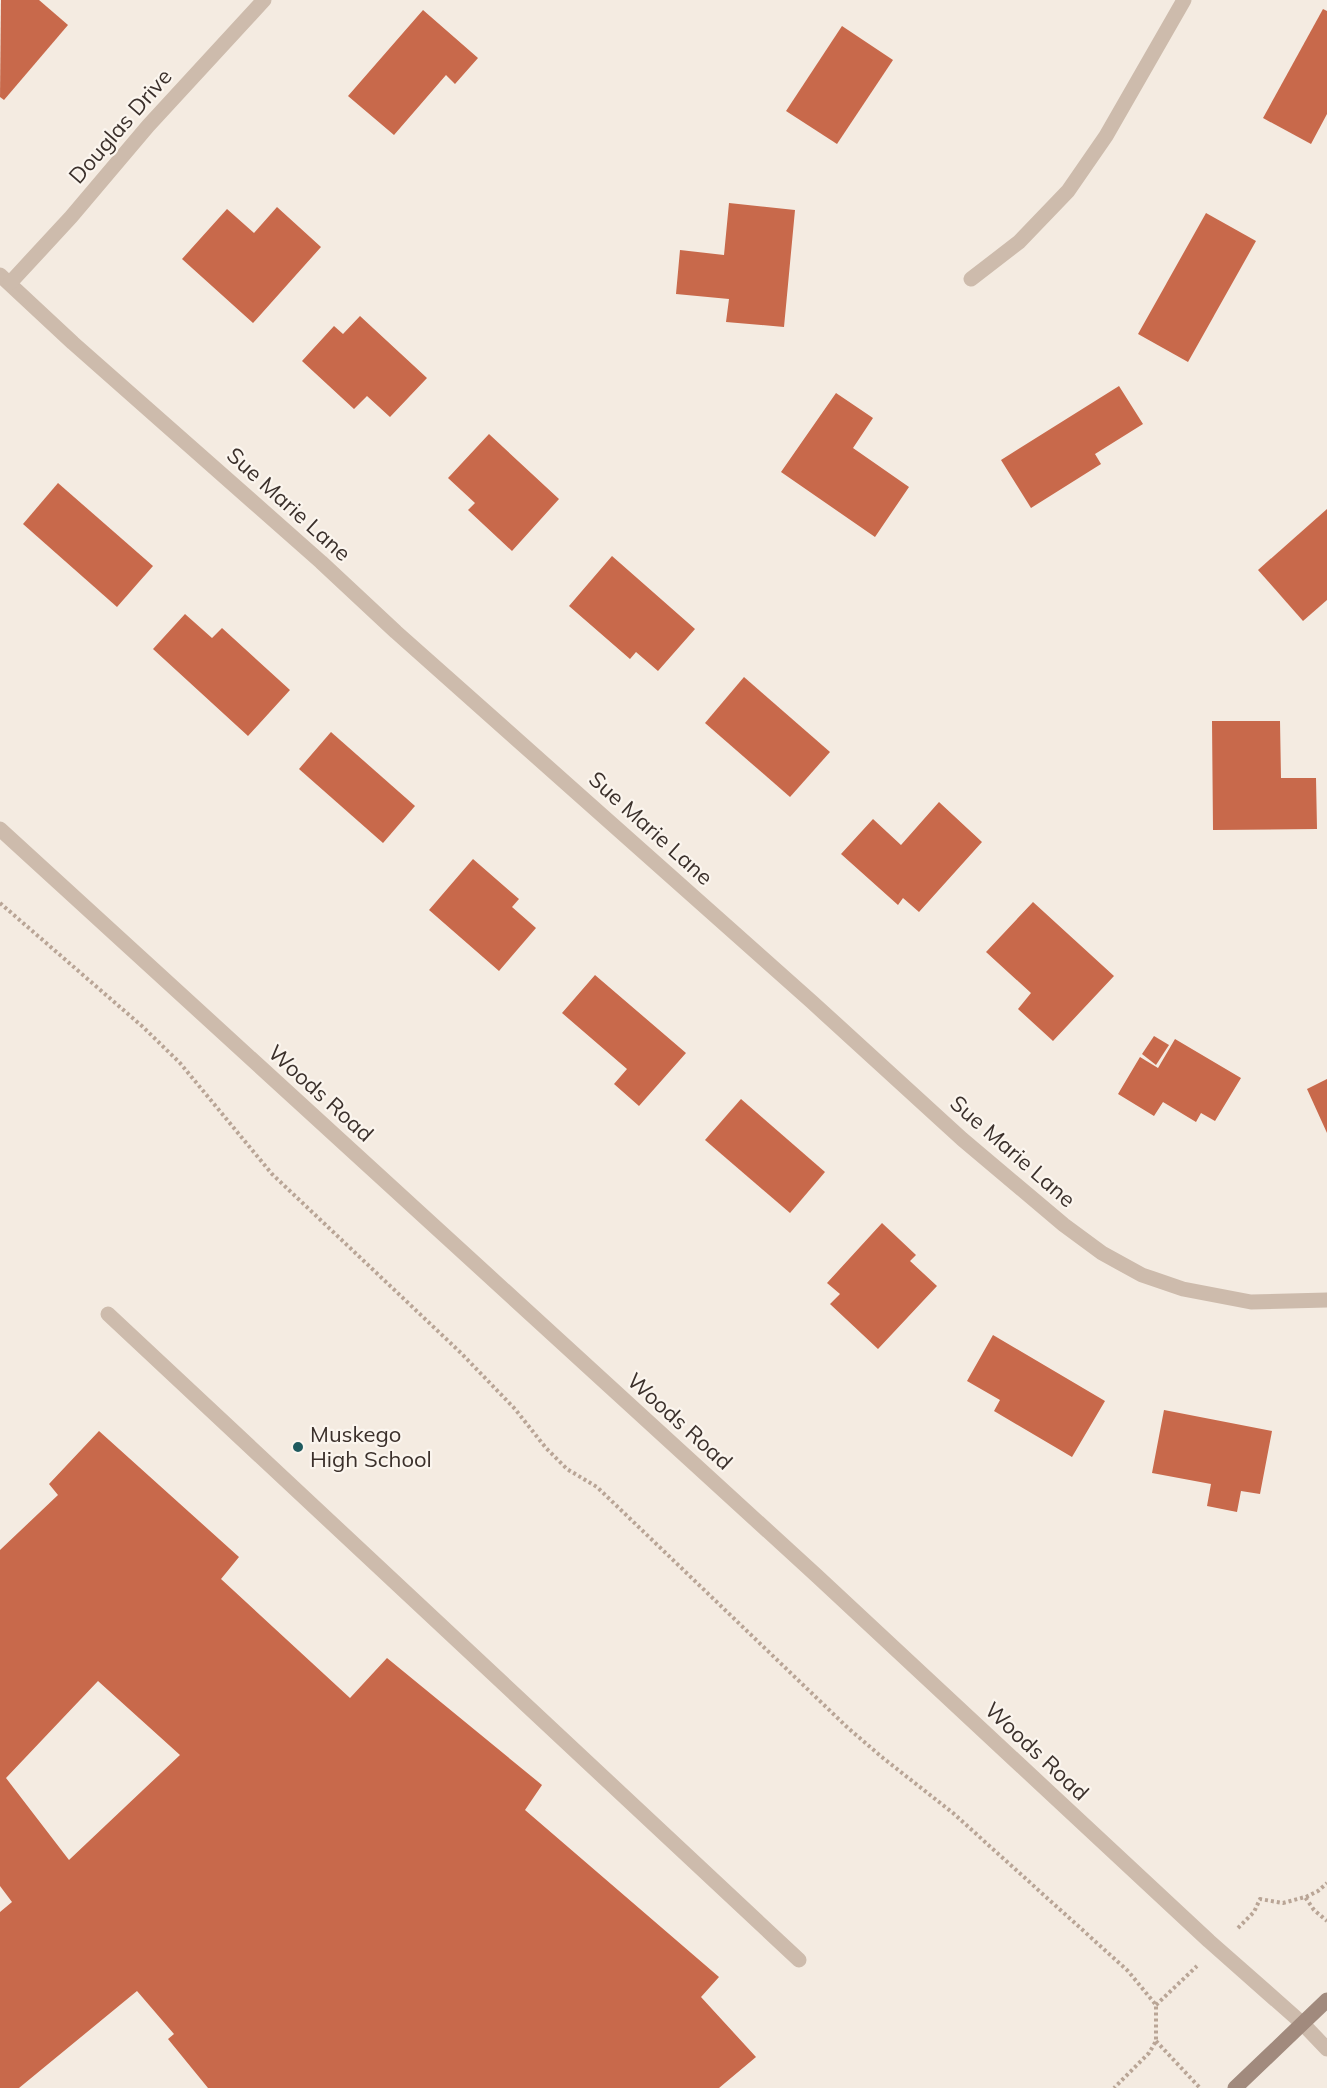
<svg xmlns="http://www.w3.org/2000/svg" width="1327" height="2088" viewBox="0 0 1327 2088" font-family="Mulish,sans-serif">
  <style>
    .building { fill: #c8694b; fill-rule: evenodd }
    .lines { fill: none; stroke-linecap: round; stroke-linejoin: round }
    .path { stroke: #b9a596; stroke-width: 4; stroke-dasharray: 3 3; stroke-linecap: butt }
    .service { stroke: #cdbbac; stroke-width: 15 }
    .minor { stroke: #cdbbac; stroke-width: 15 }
    .tertiary { stroke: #cdbbac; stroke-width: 15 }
    .secondary { stroke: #a18a7d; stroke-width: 15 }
    .poi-dot { fill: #1f5a5e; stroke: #fbf5ee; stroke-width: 2 }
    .labels { text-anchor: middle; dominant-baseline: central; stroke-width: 4.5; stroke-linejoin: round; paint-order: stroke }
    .street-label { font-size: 22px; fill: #3b302b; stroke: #fbf5ee }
    .poi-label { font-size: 22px; fill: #3b302b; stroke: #fbf5ee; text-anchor: start }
  </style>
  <rect width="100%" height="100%" fill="#f4ebe1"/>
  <!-- building -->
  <g class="building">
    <path d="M1,0H39L68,25L4,100L0,97Z"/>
    <path d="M1323,9L1327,11V114L1311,144L1263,118Z"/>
    <path d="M423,10L478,58L455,84L446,75L394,135L348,96Z"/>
    <path d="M842,26L893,60L837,144L786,111Z"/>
    <path d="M729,203L795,210L784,327L726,322L729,299L676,294L680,250L724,255Z"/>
    <path d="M277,207L321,247L253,323L182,259L227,209L254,233Z"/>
    <path d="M1206,213L1256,241L1188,362L1138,334Z"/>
    <path d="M360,316L427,378L390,417L367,396L354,409L302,361L334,326L343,334Z"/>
    <path d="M1119,386L1143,424L1095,454L1101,464L1031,508L1001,460Z"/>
    <path d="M836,393L873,418L853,448L909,487L875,537L781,472Z"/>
    <path d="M489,434L559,499L512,551L468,510L475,503L448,478Z"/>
    <path d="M58,483L153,566L117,607L23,524Z"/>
    <path d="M1327,509V600L1303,621L1258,570Z"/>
    <path d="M612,556L695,629L658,671L636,652L630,659L569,606Z"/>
    <path d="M185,614L212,638L222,628L290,690L248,736L153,649Z"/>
    <path d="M744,677L830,752L790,797L705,723Z"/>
    <path d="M1212,721H1280L1281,778H1316L1317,829L1213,830Z"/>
    <path d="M331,732L415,806L383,843L299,769Z"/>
    <path d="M939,802L982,842L919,912L903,898L898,905L841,854L873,819L901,845Z"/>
    <path d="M473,859L519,899L512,907L536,928L499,971L429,910Z"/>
    <path d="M1033,902L1114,976L1053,1041L1018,1009L1031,993L986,952Z"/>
    <path d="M595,975L686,1053L639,1106L614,1084L627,1069L562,1013Z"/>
    <path d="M1154,1036L1169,1045L1156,1065L1142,1054Z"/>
    <path d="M1175,1039L1241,1078L1215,1121L1201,1113L1196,1122L1163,1102L1154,1116L1118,1094L1140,1057L1158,1068Z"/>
    <path d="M1327,1079V1133L1307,1089Z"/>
    <path d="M741,1099L825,1172L790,1213L705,1140Z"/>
    <path d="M882,1223L916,1255L910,1261L937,1286L878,1349L830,1304L840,1294L827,1283Z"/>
    <path d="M993,1335L1105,1401L1072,1457L994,1411L1000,1400L967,1381Z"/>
    <path d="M1164,1410L1272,1431L1260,1494L1241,1491L1237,1512L1207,1506L1211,1484L1152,1473Z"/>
    <path d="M99,1431L239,1557L221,1579L350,1698L387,1658L542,1785L525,1810L719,1977L701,1997L756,2057L719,2088H208L168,2039L174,2034L137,1991L19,2088H0V1912L12,1902L0,1886V1550L58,1495L49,1484ZM98,1681L180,1755L69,1860L6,1778Z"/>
  </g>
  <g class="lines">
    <!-- path -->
    <g class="path">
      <path d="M0,903L143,1027L180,1063L272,1174L461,1353L515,1409L546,1448L567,1469L597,1487L848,1728L883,1758L953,1813L1128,1971L1156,2005V2041L1149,2053L1114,2088"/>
      <path d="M1306,1897L1318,1891L1327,1883"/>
      <path d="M1238,1928L1254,1912L1260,1899L1283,1903L1305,1897L1314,1910L1327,1921"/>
      <path d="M1156,2005L1197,1966"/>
      <path d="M1156,2041L1200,2088"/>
    </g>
    <!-- service -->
    <path class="service" d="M108,1314L799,1960"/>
    <!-- minor -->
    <g class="minor">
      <path d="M0,275L73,343L321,562L396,632L812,1002L962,1139L1064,1225L1102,1253L1142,1275L1183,1289L1251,1302L1327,1300"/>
      <path d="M971,279L1019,242L1068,191L1106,136L1184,0"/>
      <path d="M10,283L71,217L148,126L264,0"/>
    </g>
    <!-- tertiary -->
    <path class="tertiary" d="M0,829L817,1576L1209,1941L1303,2024L1327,2049"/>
    <!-- secondary -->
    <path class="secondary" d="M1235,2088L1327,2000"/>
  </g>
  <!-- markers -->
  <circle class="poi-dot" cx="298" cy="1447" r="6"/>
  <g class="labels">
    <!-- street labels -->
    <g class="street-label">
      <text transform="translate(120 126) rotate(-49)">Douglas Drive</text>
      <text transform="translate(289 504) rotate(42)">Sue Marie Lane</text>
      <text transform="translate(651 828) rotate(42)">Sue Marie Lane</text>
      <text transform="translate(321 1093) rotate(42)">Woods Road</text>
      <text transform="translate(1013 1151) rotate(41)">Sue Marie Lane</text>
      <text transform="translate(680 1421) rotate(42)">Woods Road</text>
      <text transform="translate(1037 1751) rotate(43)">Woods Road</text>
    </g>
    <!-- poi labels -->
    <g class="poi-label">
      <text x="310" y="1434">Muskego<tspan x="310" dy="25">High School</tspan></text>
    </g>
  </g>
</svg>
